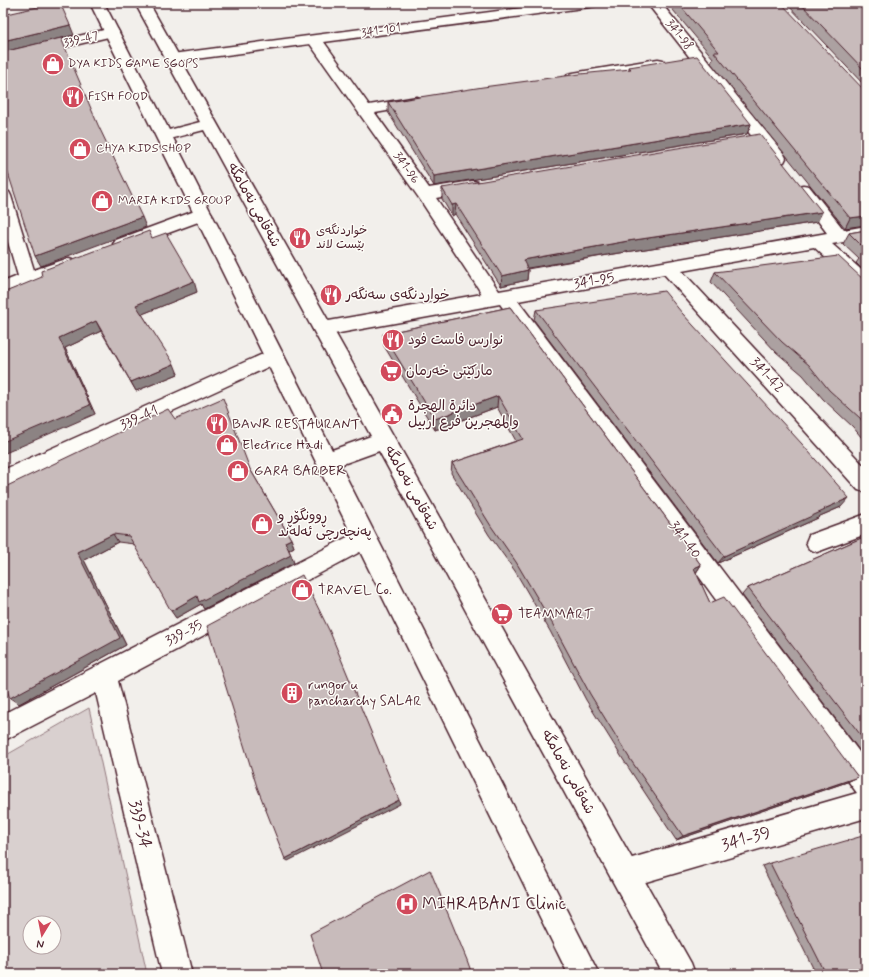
<svg xmlns="http://www.w3.org/2000/svg" width="869" height="977" viewBox="0 0 869 977" font-family="Mynerve,'Playpen Sans Arabic',sans-serif">
  <style>
    .green { fill: #d9d0cf; stroke: #92787d; fill-rule: evenodd }
    .lines { fill: none; stroke-linecap: round; stroke-linejoin: round }
    .minor-casing { stroke: #4a1f2b; stroke-width: 3 }
    .major-casing { stroke: #4a1f2b; stroke-width: 3 }
    .minor { fill: #fdfcf7; fill-rule: evenodd }
    .major { fill: #fdfcf7; fill-rule: evenodd }
    .wall { fill: #aca1a1; stroke: #4a1f2b }
    .shaded-wall { fill: #8c8383; stroke: #4a1f2b }
    .building { fill: #c8bbbb; stroke: #4a1f2b }
    .labels { text-anchor: middle; dominant-baseline: central; stroke-width: 3; stroke-linejoin: round; paint-order: stroke }
    .far-street-label { font-size: 12px; fill: #4a1f2b; stroke: #fdfcf7 }
    .far-poi-label { font-size: 12px; fill: #4a1f2b; stroke: #fdfcf7; text-anchor: start }
    .street-label { font-size: 14px; fill: #4a1f2b; stroke: #fdfcf7 }
    .poi-label { font-size: 14px; fill: #4a1f2b; stroke: #fdfcf7; text-anchor: start }
    .near-street-label { font-size: 17px; fill: #4a1f2b; stroke: #fdfcf7 }
    .near-poi-label { font-size: 17px; fill: #4a1f2b; stroke: #fdfcf7; text-anchor: start }
  </style>
  <rect width="100%" height="100%" fill="#f2efeb"/>
  <filter id="ink" filterUnits="userSpaceOnUse"><feTurbulence type="fractalNoise" baseFrequency=".025" numOctaves="2"/><feDisplacementMap in="SourceGraphic" scale="8" xChannelSelector="R" yChannelSelector="G"/><feConvolveMatrix kernelMatrix="1 2 1 2 8 2 1 2 1" color-interpolation-filters="sRGB"/></filter>
  <g filter="url(#ink)">
    <!-- green -->
    <path class="green" d="M89,708L147,974H3V757ZM30,923H54V947H30Z"/>
    <g class="lines">
      <!-- minor casing -->
      <g class="minor-casing">
        <g id="minor">
          <path d="M559,3H597L595,6L590,7L324,42L369,105L417,97L422,99L425,102L422,105L375,113L429,188L472,181L478,182L480,186L478,190L436,198L499,291L827,233L795,190L797,186L803,185L809,186L844,230L866,226V238L832,244L866,274V291L859,289L814,247L682,271L866,468V492L858,490L664,274L518,301L866,761V818L625,888L615,884L611,874L615,864L625,860L857,793L500,304L323,336L316,334L313,329L316,324L323,322L482,294L419,198L310,44L172,62L167,61L165,58L167,55L172,54Z"/>
          <path d="M647,3H661L784,154L786,158L784,162L778,163L772,162Z"/>
          <path d="M112,28L117,29L119,32L117,35L3,62V54Z"/>
          <path d="M658,59L663,60L665,63L663,66L573,81L568,80L566,77L568,74L573,73Z"/>
          <path d="M3,191L9,192L11,196L34,270L69,258L75,260L78,264L75,268L3,296V282L18,276L3,225Z"/>
          <path d="M203,208L209,210L212,214L209,218L122,250L116,248L113,244L116,240Z"/>
          <path d="M274,349L281,351L284,356L281,361L3,489V470Z"/>
          <path d="M866,514V534L817,552L809,549L806,542L809,535Z"/>
          <path d="M365,528L373,531L376,538L373,545L118,681L192,974H162L96,693L3,741V714Z"/>
        </g>
      </g>
      <!-- major casing -->
      <g class="major-casing">
        <path id="major" d="M90,3H104L169,130L200,122L135,3H149L691,963L695,974H663L379,451L340,465L599,974H568ZM204,130L371,436L332,450L173,138Z"/>
      </g>
      <!-- minor -->
      <use href="#minor" class="minor"/>
      <!-- major -->
      <use href="#major" class="major"/>
    </g>
    <!-- wall -->
    <g class="wall">
      <path d="M668,3H781L866,225L845,228L711,63L713,58L668,4Z"/>
      <path d="M786,3H866V87Z"/>
      <path d="M629,67L751,124L747,134L434,186L388,112V102L629,70Z"/>
      <path d="M442,188L822,212L817,222L626,252L527,269L528,270L527,280L501,286L455,214L452,216L442,199Z"/>
      <path d="M866,230V273L856,263L859,259L843,244L849,233Z"/>
      <path d="M152,238L197,292L142,314L178,374L136,391L101,331L65,348L95,414L3,293Z"/>
      <path d="M715,272L866,281V443L853,427L823,399L803,375L776,352L711,282Z"/>
      <path d="M510,307L701,565L696,573L710,603L858,777L847,782L676,840L626,764L586,700L550,631L515,571L489,535L451,473L452,463L516,441L497,407L435,430L384,346L383,334Z"/>
      <path d="M536,310L682,313L841,507L820,516L818,518L718,563L534,320Z"/>
      <path d="M175,419L250,469L291,539L294,547L289,550L294,563L204,609L201,604L176,618L134,544L118,542L84,560L126,645L19,704L3,680Z"/>
      <path d="M866,536V759L742,595L748,588Z"/>
      <path d="M770,863L866,974H816L762,866Z"/>
    </g>
    <!-- shaded-wall -->
    <g class="shaded-wall">
      <path d="M70,25L74,35L3,52V41Z"/>
      <path d="M751,124L747,134L434,186V176Z"/>
      <path d="M456,204L455,214L452,216V205Z"/>
      <path d="M822,212L817,222L626,252L522,269L523,260L628,241Z"/>
      <path d="M866,216V225L845,228L850,218Z"/>
      <path d="M142,217L146,227L41,266L35,256Z"/>
      <path d="M528,270L527,280L501,286L502,276Z"/>
      <path d="M194,281L197,292L140,315L136,305Z"/>
      <path d="M96,321L101,331L65,348L95,414L3,454V442L59,338Z"/>
      <path d="M174,364L178,374L136,391L131,382Z"/>
      <path d="M498,396L497,407L435,430V419Z"/>
      <path d="M849,498L841,507L820,516L818,518L718,563L724,556L824,509Z"/>
      <path d="M113,534L118,542L84,560L126,645L19,704L10,698L77,552Z"/>
      <path d="M291,539L294,547L288,550L285,542Z"/>
      <path d="M291,555L294,563L204,609L201,604L176,618L171,611L197,596Z"/>
      <path d="M701,565L695,574L694,568Z"/>
      <path d="M858,777L847,782L676,840L683,836Z"/>
      <path d="M399,800L400,804L288,861L285,859Z"/>
    </g>
    <!-- building -->
    <g class="building">
      <path d="M55,3H60L70,25L3,41V15Z"/>
      <path d="M678,3H781L866,92V216L850,218L714,52H719Z"/>
      <path d="M800,3H866V72Z"/>
      <path d="M61,38L98,125L142,217L35,256L3,158V52Z"/>
      <path d="M697,56L751,124L434,176L388,102L483,87L580,74L631,69L629,67Z"/>
      <path d="M760,134L822,212L628,241L523,260L528,270L502,276L456,204L452,205L442,188Z"/>
      <path d="M866,230V250L849,233Z"/>
      <path d="M149,231L152,238L166,233L194,281L136,305L174,364L131,382L96,321L59,338L90,405L3,442V293L42,277L41,271Z"/>
      <path d="M862,253H866V257Z"/>
      <path d="M838,256L864,280L866,281V426L860,418L829,390L809,365L782,342L715,272Z"/>
      <path d="M664,291L682,313L802,444L849,498L824,509L825,510L724,556L536,310Z"/>
      <path d="M510,307L701,565L694,568L710,603L724,597L858,777L683,836L630,759L590,694L552,623L516,562L491,526L452,463L523,439L498,396L435,419L383,334Z"/>
      <path d="M223,398L250,469L291,539L285,542L291,555L199,602L197,596L171,611L129,536L113,534L77,552L120,638L10,698L3,680V488L168,409L175,419Z"/>
      <path d="M866,536V742L748,588Z"/>
      <path d="M302,575L330,632L399,800L285,859L257,787L207,626Z"/>
      <path d="M866,835V974H826L770,863Z"/>
      <path d="M430,870L467,960L472,974H323L310,934Z"/>
    </g>
  </g>
  <!-- icons -->
  <defs>
    <g id="shop-disc" transform="scale(1.15)"><circle r="9.5" fill="#d1495b" stroke="#fdfcf7"/><path d="M-5-2.5h2.3a2.7 3.5 0 0 1 5.4 0H5L5.5 6h-11ZM-1.5-2.5h3a1.5 2.3 0 0 0-3 0Z" fill="#fff"/></g>
    <g id="restaurant-disc" transform="scale(1.15)"><circle r="9.5" fill="#d1495b" stroke="#fdfcf7"/><path d="M-5-6h1v4h1v-4h1v4h1v-4h1v5L-1.5 .5V6h-2V.5L-5-1ZM5-6V6H3V1.5H1.5Q1.5-4 5-6Z" fill="#fff"/></g>
    <g id="supermarket-disc" transform="scale(1.15)"><circle r="9.5" fill="#d1495b" stroke="#fdfcf7"/><path d="M-6-5.5h2.5l.6 2H6L4.5 2H-2.5L-4.4-4H-6ZM-1.5 3.2a1.3 1.3 0 1 0 .1 0ZM3 3.2a1.3 1.3 0 1 0 .1 0Z" fill="#fff"/></g>
    <g id="civic-disc" transform="scale(1.15)"><circle r="9.5" fill="#d1495b" stroke="#fdfcf7"/><path d="M-.6-6.5H3V-4.5H.6V-3L4-1V1h2V6H-6V1h2V-1L-.6-3ZM-1.2 2.5V6h2.4V2.5Z" fill="#fff"/></g>
    <g id="building-disc" transform="scale(1.15)"><circle r="9.5" fill="#d1495b" stroke="#fdfcf7"/><path d="M-4-6H4V6H1V3H-1V6H-4ZM-2.5-4.3h1.7v1.8h-1.7ZM.8-4.3h1.7v1.8H.8ZM-2.5-1h1.7V.8h-1.7ZM.8-1h1.7V.8H.8Z" fill="#fff"/></g>
    <g id="hospital-disc" transform="scale(1.15)"><circle r="9.5" fill="#d1495b" stroke="#fdfcf7"/><path d="M-5-5h3v3.5h4V-5h3V5h-3V1.5h-4V5h-3Z" fill="#fff"/></g>
  </defs>
  <g fill-rule="evenodd">
    <use href="#shop-disc" x="53" y="64"/>
    <use href="#restaurant-disc" x="73" y="97"/>
    <use href="#shop-disc" x="80" y="149"/>
    <use href="#shop-disc" x="102" y="201"/>
    <use href="#restaurant-disc" x="300" y="238"/>
    <use href="#restaurant-disc" x="331" y="295"/>
    <use href="#restaurant-disc" x="393" y="340"/>
    <use href="#supermarket-disc" x="391" y="371"/>
    <use href="#civic-disc" x="392" y="414"/>
    <use href="#restaurant-disc" x="217" y="424"/>
    <use href="#shop-disc" x="227" y="445"/>
    <use href="#shop-disc" x="238" y="471"/>
    <use href="#shop-disc" x="262" y="524"/>
    <use href="#shop-disc" x="302" y="590"/>
    <use href="#supermarket-disc" x="502" y="614"/>
    <use href="#building-disc" x="292" y="693"/>
    <use href="#hospital-disc" x="407" y="904"/>
  </g>
  <g class="labels">
    <!-- far-street labels -->
    <g class="far-street-label">
      <text transform="translate(381 31) rotate(-8)">341-101</text>
      <text transform="translate(679 35) rotate(51)">341-98</text>
      <text transform="translate(81 40) rotate(-13)">339-47</text>
      <text transform="translate(406 168) rotate(55)">341-96</text>
    </g>
    <!-- far-poi labels -->
    <g class="far-poi-label">
      <text x="68" y="64">DYA KIDS GAME SGOPS</text>
      <text x="88" y="97">FISH FOOD</text>
      <text x="96" y="149">CHYA KIDS SHOP</text>
      <text x="118" y="201">MARIA KIDS GROUP</text>
      <text x="316" y="231">خواردنگەی<tspan x="316" dy="14">بێست لاند</tspan></text>
    </g>
    <!-- street labels -->
    <g class="street-label">
      <text transform="translate(254 205) rotate(61)">شەقامی نەمامگە</text>
      <text transform="translate(594 281) rotate(-10)">341-95</text>
      <text transform="translate(767 375) rotate(47)">341-42</text>
      <text transform="translate(139 418) rotate(-24)">339-41</text>
      <text transform="translate(411 488) rotate(61)">شەقامی نەمامگە</text>
      <text transform="translate(685 540) rotate(53)">341-40</text>
      <text transform="translate(184 633) rotate(-28)">339-35</text>
      <text transform="translate(568 772) rotate(61)">شەقامی نەمامگە</text>
    </g>
    <!-- poi labels -->
    <g class="poi-label">
      <text x="346" y="295">خواردنگەی سەنگەر</text>
      <text x="408" y="340">نوارس فاست فود</text>
      <text x="406" y="371">مارکێتی خەرمان</text>
      <text x="408" y="406">دائرة الهجرة<tspan x="408" dy="16">والمهجرين فرع اربيل</tspan></text>
      <text x="232" y="424">BAWR RESTAURANT</text>
      <text x="242" y="445">Electrice Hadi</text>
      <text x="254" y="471">GARA BARBER</text>
      <text x="278" y="516">ڕوونگۆڕ و<tspan x="278" dy="16">پەنچەرچی ئەلەند</tspan></text>
      <text x="318" y="590">TRAVEL Co.</text>
      <text x="518" y="614">TEAMMART</text>
      <text x="308" y="685">rungor u<tspan x="308" dy="16">pancharchy SALAR</tspan></text>
    </g>
    <!-- near-street labels -->
    <g class="near-street-label">
      <text transform="translate(140 824) rotate(76)">339-34</text>
      <text transform="translate(746 839) rotate(-16)">341-39</text>
    </g>
    <!-- near-poi labels -->
    <g class="near-poi-label">
      <text x="422" y="904">MIHRABANI Clinic</text>
    </g>
  </g>
  <!-- margin -->
  <rect width="869" height="977" fill="none" stroke="#fdfcf7" stroke-width="16"/>
  <rect x="8" y="8" width="853" height="961" fill="none" stroke="#4a1f2b" stroke-width="1.5" filter="url(#ink)"/>
  <!-- north arrow -->
  <g transform="translate(42 935) rotate(190)"><circle r="19" fill="#fdfcf7" stroke="#b5a4a5"/>
  <path d="M0-3L7 15L0 10L-7 15Z" fill="#d1495b"/>
  <text y="-6" font-size="11" font-weight="bold" text-anchor="middle" fill="#4a1f2b">N</text>
  </g>
</svg>
